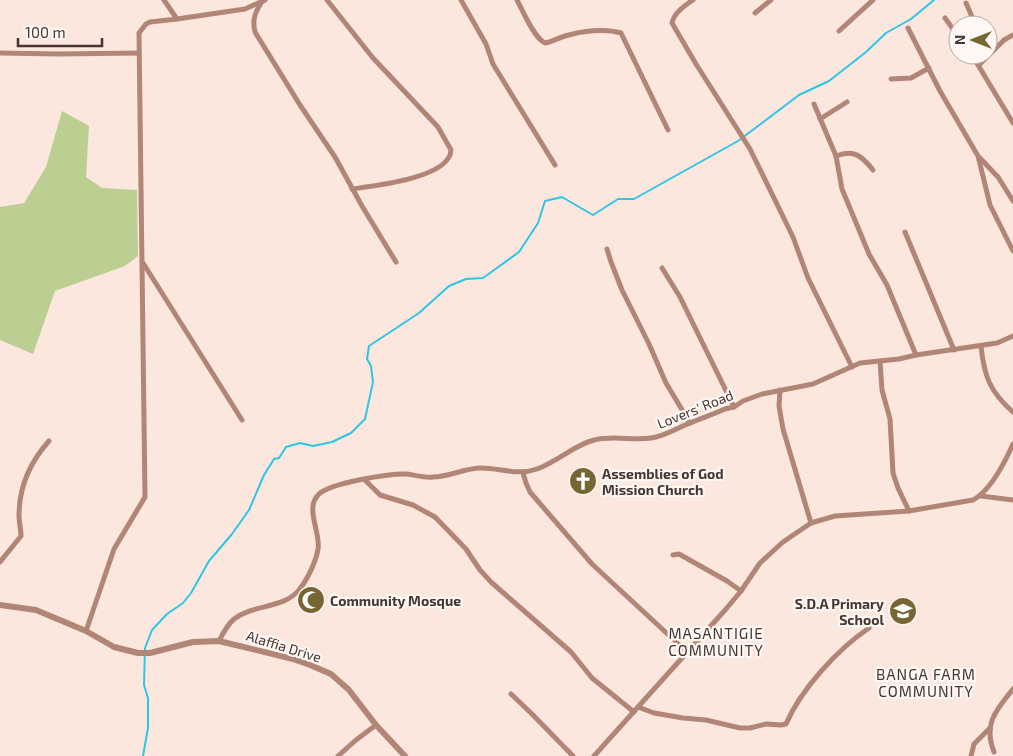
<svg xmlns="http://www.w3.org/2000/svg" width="1013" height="756" viewBox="0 0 1013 756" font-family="'Exo 2',sans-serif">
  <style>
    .green { fill: #bccf92 }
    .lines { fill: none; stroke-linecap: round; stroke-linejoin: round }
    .stream { stroke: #2fc5e5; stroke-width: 2 }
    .minor { stroke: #b18677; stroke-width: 5 }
    .tertiary { stroke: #b18677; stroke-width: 6 }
    .labels { text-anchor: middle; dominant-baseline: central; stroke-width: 4.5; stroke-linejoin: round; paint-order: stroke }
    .street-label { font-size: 14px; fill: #453731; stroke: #fff7f4 }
    .poi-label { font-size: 14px; font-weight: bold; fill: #453731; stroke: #fff7f4; text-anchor: start }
    .neighbourhood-label { font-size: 15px; letter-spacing: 1px; fill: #453731; stroke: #fff7f4 }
  </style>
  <rect width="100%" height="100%" fill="#fce7de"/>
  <!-- green -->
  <path class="green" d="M62,111L89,126L86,177L102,188L137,190L138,256L125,266L55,291L33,354L0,340V207L24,203L46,167Z"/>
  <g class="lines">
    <!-- stream -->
    <path class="stream" d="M143,756L148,728V698L144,685L145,648L152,630L167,614L183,603L191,593L209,561L232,534L249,510L264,475L274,459L279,458L286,447L300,443L313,446L332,442L351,433L365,419L373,382L371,366L367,359L369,346L419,313L449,286L466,279L483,278L519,252L538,223L545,201L562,197L593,215L618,199H634L738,141L799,95L829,81L866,52L886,33L911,19L934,0"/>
    <!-- minor -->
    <g class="minor">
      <path d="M164,0L177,19L245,9L265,0"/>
      <path d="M327,0L373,58L438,127L451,150C450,178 374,186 352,189"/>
      <path d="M461,0L486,44L493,64L555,165"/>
      <path d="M517,0C523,11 534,38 545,43C552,42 558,38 565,36C581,31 605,28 621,33L668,130"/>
      <path d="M693,0C684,6 674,13 672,23L696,64L750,149L793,237L808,278L852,367"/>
      <path d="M261,3C255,13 252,20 255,32L300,105L335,157L362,206L396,262"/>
      <path d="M966,3L973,19L974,25"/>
      <path d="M755,13L771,0"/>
      <path d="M945,18L958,36"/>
      <path d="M908,28L940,91L978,156L990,205L1013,251"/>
      <path d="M839,31L873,0"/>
      <path d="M0,53L58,54L139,53"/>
      <path d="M972,55L1013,123"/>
      <path d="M979,65L1004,40L1013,35"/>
      <path d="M891,79L911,78L929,68"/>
      <path d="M814,104L836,156L842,189L852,213L869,254L887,285L916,355"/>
      <path d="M820,119L847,102"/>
      <path d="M836,156C854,149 862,156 873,170"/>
      <path d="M980,158L998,177L1013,201"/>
      <path d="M905,232L954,350"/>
      <path d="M607,249L611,262L622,290L649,344L666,383L690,423"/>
      <path d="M143,263L242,420"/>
      <path d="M662,268L680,297L734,407"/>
      <path d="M981,346C984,376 990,392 1013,412"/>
      <path d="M880,361L882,390L890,419L893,473L898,488L909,511"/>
      <path d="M780,390L779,406L783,429L811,523"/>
      <path d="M523,473L526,483L530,492L592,564L687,652"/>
      <path d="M365,480L380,495L413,505L435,517L466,549L480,570L491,582L571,652L592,678L634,712"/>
      <path d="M981,496L1013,500"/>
      <path d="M673,555L679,554L727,581L741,591"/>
      <path d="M0,562L21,536C21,529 19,523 19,516C19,488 30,462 49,441"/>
      <path d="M86,631L114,549L145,497L139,33L146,24L150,22L177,19"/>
      <path d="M219,641C223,633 227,625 234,619C254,604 283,609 299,590C307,580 316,562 318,549C321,532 304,508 319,494C331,483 390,473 407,474C415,475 424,478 433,477C449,477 465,468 481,468C501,468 518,476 537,469C557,462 574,445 594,440C613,435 633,441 651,438C665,436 677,428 690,423C702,418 714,414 725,409L734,407L743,401L762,394L813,384L860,363L899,359L916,355L997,343L1013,336"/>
      <path d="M511,694L531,713L573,756"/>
      <path d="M638,707L654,713L683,718L706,720L740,728H750L766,724L781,725L786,724C801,689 838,649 869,628"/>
      <path d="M994,752C983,724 996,710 1013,689"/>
      <path d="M338,756L356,740L376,725"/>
      <path d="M594,756L726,609L741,591L760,563L783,542L811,523L835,516L909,511L973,500C990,491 1005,462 1013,444"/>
      <path d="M971,756L974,744L989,729"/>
    </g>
    <!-- tertiary -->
    <path class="tertiary" d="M0,605L36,610L86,631L114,647L138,653H150L193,642L219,641L293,659L310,665L331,674L349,690L376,725L405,756"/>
  </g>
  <!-- icons -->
  <defs>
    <g id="church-disc" transform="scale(1.4375)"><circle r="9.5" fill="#756634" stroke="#fff7f4"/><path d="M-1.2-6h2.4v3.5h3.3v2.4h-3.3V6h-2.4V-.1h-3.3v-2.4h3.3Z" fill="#fff"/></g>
    <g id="mosque-disc" transform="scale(1.4375)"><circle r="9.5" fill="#756634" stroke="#fff7f4"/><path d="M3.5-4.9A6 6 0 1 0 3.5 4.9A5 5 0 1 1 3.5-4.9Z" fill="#fff"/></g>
    <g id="school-disc" transform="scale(1.4375)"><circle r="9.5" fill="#756634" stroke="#fff7f4"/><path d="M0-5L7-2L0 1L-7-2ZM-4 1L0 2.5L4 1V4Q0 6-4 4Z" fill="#fff"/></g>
  </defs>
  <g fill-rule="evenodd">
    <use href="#church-disc" x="583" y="481"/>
    <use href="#mosque-disc" x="311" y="600"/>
    <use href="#school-disc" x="903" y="611"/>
  </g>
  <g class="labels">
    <!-- street labels -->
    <g class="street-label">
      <text transform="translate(695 409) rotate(-22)">Lovers' Road</text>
      <text transform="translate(284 646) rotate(17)">Alaffia Drive</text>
    </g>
    <!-- poi labels -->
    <g class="poi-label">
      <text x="602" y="473">Assemblies of God<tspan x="602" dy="16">Mission Church</tspan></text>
      <text x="330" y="600">Community Mosque</text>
      <text x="884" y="603" text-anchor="end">S.D.A Primary<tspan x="884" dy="16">School</tspan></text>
    </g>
    <!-- neighbourhood labels -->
    <g class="neighbourhood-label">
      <text x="716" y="633">MASANTIGIE<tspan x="716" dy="17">COMMUNITY</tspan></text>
      <text x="926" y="674">BANGA FARM<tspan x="926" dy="17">COMMUNITY</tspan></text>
    </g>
  </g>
  <!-- north arrow -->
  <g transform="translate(973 40) rotate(270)"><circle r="24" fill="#fff7f4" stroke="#b5aaa6"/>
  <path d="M0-4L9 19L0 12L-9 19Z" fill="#756634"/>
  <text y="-8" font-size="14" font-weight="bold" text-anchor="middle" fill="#453731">N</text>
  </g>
  <!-- scale -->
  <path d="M18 38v8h84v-8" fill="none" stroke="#453731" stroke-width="2.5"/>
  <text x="25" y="38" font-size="15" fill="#453731" stroke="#fff7f4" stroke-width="4" paint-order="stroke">100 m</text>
</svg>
